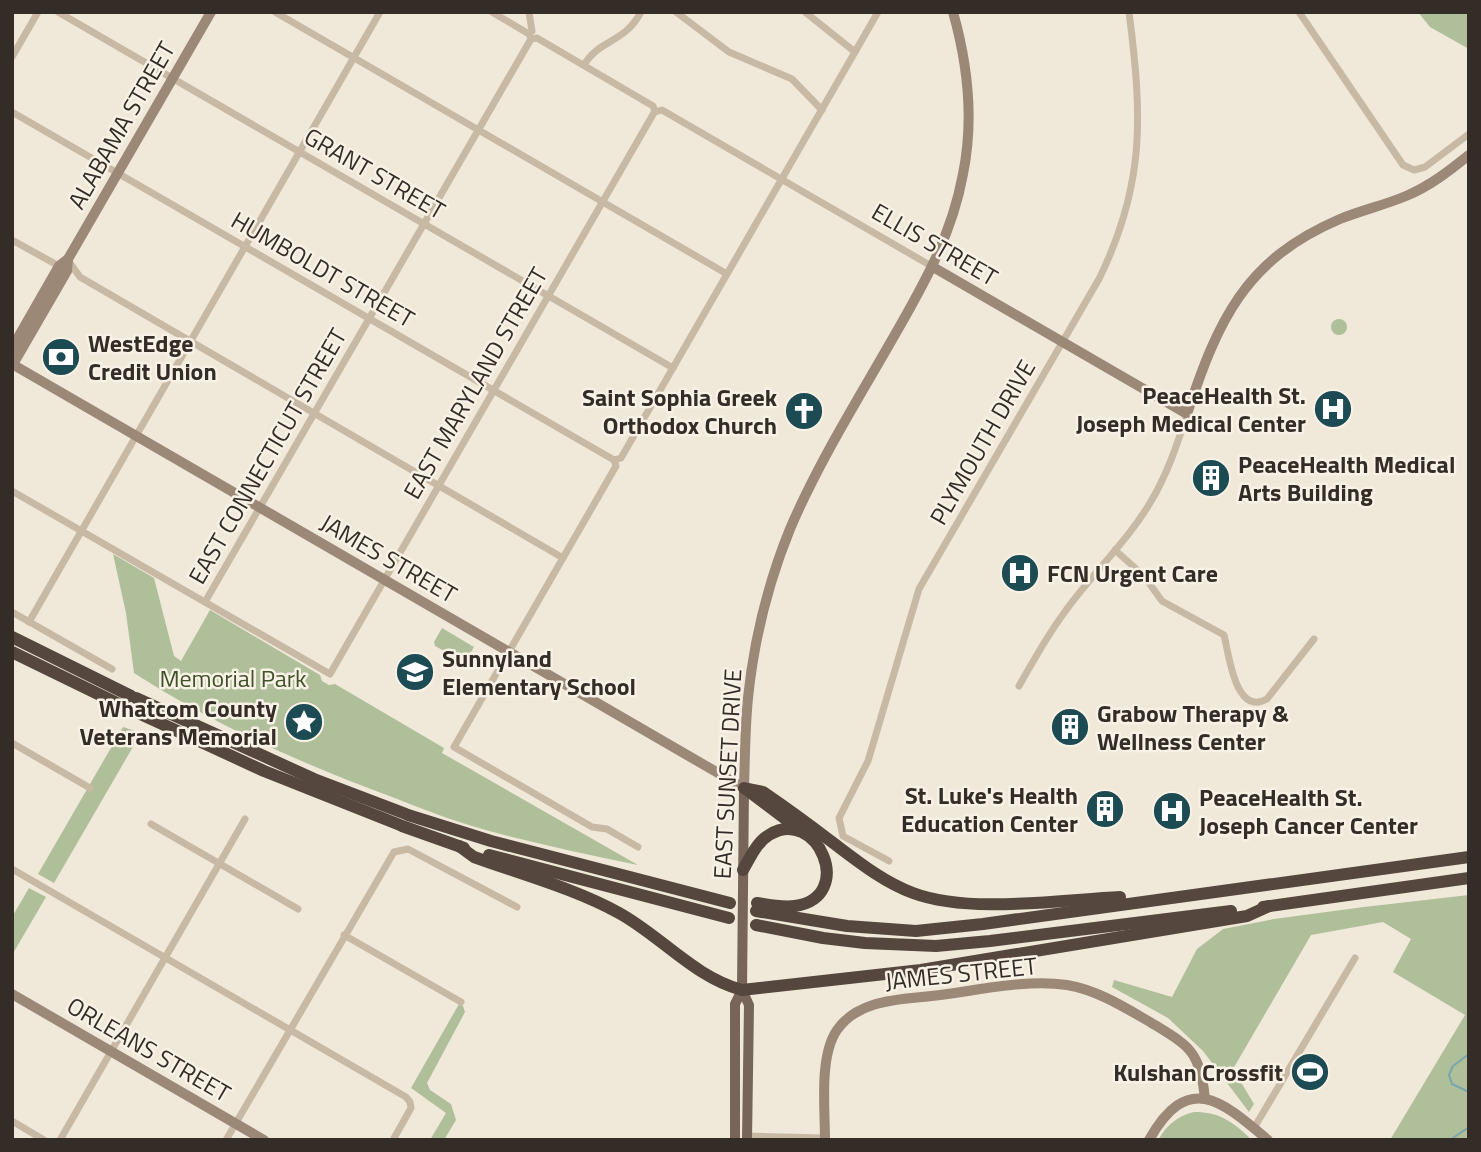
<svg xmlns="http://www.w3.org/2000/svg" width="1481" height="1152" viewBox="0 0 1481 1152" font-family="'Titillium Web',sans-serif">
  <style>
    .green { fill: #afbf9a }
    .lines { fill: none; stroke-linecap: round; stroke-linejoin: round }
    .stream { stroke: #79a5ad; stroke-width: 2 }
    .street { stroke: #c8b9a5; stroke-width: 7 }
    .secondary { stroke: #9b8877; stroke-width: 10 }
    .primary { stroke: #766558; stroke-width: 10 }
    .highway { stroke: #55473e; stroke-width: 12 }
    .labels { text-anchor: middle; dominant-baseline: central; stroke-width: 5; stroke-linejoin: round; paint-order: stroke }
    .street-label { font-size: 24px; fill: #342c26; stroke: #f8f1e5 }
    .poi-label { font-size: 24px; font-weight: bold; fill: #342c26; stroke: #f8f1e5; text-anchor: start }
    .park-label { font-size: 24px; fill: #40522b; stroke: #f8f1e5 }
  </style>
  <rect width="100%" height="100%" fill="#f0e8d9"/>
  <!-- green -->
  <g class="green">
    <path d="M1418,12H1469V49L1430,27Z"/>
    <circle cx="1339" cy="327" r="8"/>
    <path d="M113,554L154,578L174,656L181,661L210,610L320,675L322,681L329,685L335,684L444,748L442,753L638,865C582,853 526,842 472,826C445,818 418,807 392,797C300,763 217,726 134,673L126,613Z"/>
    <path d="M442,628L474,647L465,662L435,646L434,642Z"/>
    <path d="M123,727L141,733L54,883L38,874Z"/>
    <path d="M29,888L46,897L12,955V917Z"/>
    <path d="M1469,895V1140H1390L1465,1015L1393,972L1411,939L1383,922L1311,935L1233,1069L1254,1104L1249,1112L1203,1051L1168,1018L1112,987L1114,980L1172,997L1197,949L1223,929L1274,919L1364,907Z"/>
    <path d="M459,1004L463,1006L465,1012L427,1083L430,1090L451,1104L456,1120L444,1140H430L446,1113L411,1088Z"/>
    <path d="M1194,1112C1220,1112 1233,1122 1252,1140H1158C1167,1125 1177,1116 1194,1112Z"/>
  </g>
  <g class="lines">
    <!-- stream -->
    <g class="stream">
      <path d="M1469,1054L1453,1066L1449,1075L1452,1084L1469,1092"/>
      <path d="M1450,1140L1469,1127"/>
    </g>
    <!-- street -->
    <g class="street">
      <path d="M58,12L673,368"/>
      <path d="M275,12L727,274"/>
      <path d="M492,12L529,34L531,39L537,38L653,106L655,112L662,110L933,267"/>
      <path d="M529,12L532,31"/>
      <path d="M676,12L729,52L792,79L822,110"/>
      <path d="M805,12L855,52"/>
      <path d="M1299,12L1403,165L1414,170L1425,167L1469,134"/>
      <path d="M12,57L38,12"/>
      <path d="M584,65C599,39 624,44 641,12"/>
      <path d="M12,112L614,460"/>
      <path d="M12,240L59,266"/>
      <path d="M70,263L80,277L563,558"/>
      <path d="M12,491L330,674L655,111"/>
      <path d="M1115,550L1144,576L1162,601L1224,635C1229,654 1235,717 1267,699L1314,639"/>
      <path d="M205,602L531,39"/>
      <path d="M12,612L112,669"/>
      <path d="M29,622L380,12"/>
      <path d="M1019,686C1033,661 1047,636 1064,613C1091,575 1126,543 1150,503C1167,475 1177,445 1187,414"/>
      <path d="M12,743L90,788"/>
      <path d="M151,824L298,909"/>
      <path d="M638,847L607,829L592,827L454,747L616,466L614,460L621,458L878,12"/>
      <path d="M889,861L843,836L839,818L868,761L919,589L1099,279C1146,183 1142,114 1129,12"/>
      <path d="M12,869L406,1097L410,1102L411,1108L393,1140"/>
      <path d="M344,935L461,1002"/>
      <path d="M12,1121L44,1140"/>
      <path d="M1254,1128L1355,958"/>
      <path d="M747,1136L825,1138"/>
      <path d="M60,1140L245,819"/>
      <path d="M226,1140L394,852L408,849L517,907"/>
    </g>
    <!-- secondary -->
    <g class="secondary">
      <path d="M933,267L1187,414C1218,321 1244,260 1340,219C1362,210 1385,205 1406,196C1430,186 1449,171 1469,155"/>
      <path d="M12,348L59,266L68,259L211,12"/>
      <path d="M12,364L744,788C745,758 745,728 748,698C754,640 768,583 790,529C818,463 857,401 893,338C923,286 952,235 963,174C974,120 968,65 953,12"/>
      <path d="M12,366L67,271L68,259"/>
      <path d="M12,994L264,1140"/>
      <path d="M825,1140C825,1108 819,1056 837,1030C860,997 905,1000 940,995C981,990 1026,979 1067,985C1097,990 1124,1007 1150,1022C1189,1046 1200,1050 1205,1099"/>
      <path d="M1149,1140C1188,1071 1221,1100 1268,1140"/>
    </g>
    <!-- primary -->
    <g class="primary">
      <path d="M742,990L749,1005L747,1140"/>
      <path d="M735,1140V1004L742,990L744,788"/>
    </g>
    <!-- highway -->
    <g class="highway">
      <path d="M12,637L131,696"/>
      <path d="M12,652L129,709"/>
      <path d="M136,698L314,779L406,814"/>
      <path d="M134,711L264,771L400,825"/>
      <path d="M744,788L763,792C785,807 807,823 828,839C855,859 881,881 913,893C969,914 1059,900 1120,897"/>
      <path d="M747,790L800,830"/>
      <path d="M408,815L491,841L730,903"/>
      <path d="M402,826L464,848"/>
      <path d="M459,846L474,857C521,874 576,889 619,913C661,936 694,977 742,990L921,970L1247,916L1269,906"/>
      <path d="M489,855L729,918"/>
      <path d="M743,870C750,858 756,843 769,835C817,805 857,897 795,906C783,908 769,905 757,903"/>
      <path d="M1263,907L1469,878"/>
      <path d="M756,911L847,926L916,931L983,924L1469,857"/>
      <path d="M756,925L823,938L865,943L936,946L990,941L1231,911"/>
    </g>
  </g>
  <!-- icons -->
  <defs>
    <g id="bank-disc" transform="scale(2.0125)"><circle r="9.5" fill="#1d4b54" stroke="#f8f1e5"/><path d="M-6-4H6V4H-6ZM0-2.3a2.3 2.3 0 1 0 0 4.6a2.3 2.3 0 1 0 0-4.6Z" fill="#fff"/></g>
    <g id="hospital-disc" transform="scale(2.0125)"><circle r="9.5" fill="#1d4b54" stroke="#f8f1e5"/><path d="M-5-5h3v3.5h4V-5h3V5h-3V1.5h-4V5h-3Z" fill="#fff"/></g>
    <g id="church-disc" transform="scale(2.0125)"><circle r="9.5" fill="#1d4b54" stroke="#f8f1e5"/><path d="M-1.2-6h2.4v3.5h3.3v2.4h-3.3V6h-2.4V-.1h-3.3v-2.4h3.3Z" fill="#fff"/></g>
    <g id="building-disc" transform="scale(2.0125)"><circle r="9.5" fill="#1d4b54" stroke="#f8f1e5"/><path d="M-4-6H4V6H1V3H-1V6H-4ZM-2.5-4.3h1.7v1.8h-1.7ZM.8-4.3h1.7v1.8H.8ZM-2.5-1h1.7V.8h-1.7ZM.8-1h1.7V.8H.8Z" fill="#fff"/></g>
    <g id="school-disc" transform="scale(2.0125)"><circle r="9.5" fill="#1d4b54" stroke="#f8f1e5"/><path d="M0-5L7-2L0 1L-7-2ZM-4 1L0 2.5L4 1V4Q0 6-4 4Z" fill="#fff"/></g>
    <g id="sight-disc" transform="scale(2.0125)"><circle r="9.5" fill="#1d4b54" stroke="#f8f1e5"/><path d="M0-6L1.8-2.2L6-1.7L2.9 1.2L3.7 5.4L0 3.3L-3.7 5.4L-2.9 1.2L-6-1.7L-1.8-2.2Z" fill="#fff"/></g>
    <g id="stadium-disc" transform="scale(2.0125)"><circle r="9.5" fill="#1d4b54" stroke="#f8f1e5"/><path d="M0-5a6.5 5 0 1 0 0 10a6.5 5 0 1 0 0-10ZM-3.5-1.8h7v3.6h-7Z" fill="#fff"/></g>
  </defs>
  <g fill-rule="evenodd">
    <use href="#bank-disc" x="61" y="357"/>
    <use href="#hospital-disc" x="1333" y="409"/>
    <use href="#church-disc" x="804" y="411"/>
    <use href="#building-disc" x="1211" y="478"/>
    <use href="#hospital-disc" x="1020" y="573"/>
    <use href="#school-disc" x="415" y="672"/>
    <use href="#sight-disc" x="304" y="722"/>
    <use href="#building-disc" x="1070" y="727"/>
    <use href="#building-disc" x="1105" y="809"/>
    <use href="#hospital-disc" x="1172" y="811"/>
    <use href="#stadium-disc" x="1310" y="1072"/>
  </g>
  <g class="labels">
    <!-- street labels -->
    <g class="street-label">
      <text transform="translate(121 125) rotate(-60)">ALABAMA STREET</text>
      <text transform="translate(375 173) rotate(30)">GRANT STREET</text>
      <text transform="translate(935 244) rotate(30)">ELLIS STREET</text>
      <text transform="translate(323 269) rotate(30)">HUMBOLDT STREET</text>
      <text transform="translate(475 383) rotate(-60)">EAST MARYLAND STREET</text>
      <text transform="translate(982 442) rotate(-60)">PLYMOUTH DRIVE</text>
      <text transform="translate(267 456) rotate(-60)">EAST CONNECTICUT STREET</text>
      <text transform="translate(389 558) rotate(30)">JAMES STREET</text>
      <text transform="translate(727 774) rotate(-87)">EAST SUNSET DRIVE</text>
      <text transform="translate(961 973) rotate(-6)">JAMES STREET</text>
      <text transform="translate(149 1049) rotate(30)">ORLEANS STREET</text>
    </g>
    <!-- poi labels -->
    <g class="poi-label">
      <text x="88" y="343">WestEdge<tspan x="88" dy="28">Credit Union</tspan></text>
      <text x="1306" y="395" text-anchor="end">PeaceHealth St.<tspan x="1306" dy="28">Joseph Medical Center</tspan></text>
      <text x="777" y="397" text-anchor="end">Saint Sophia Greek<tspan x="777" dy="28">Orthodox Church</tspan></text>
      <text x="1238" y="464">PeaceHealth Medical<tspan x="1238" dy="28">Arts Building</tspan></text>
      <text x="1047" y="573">FCN Urgent Care</text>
      <text x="442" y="658">Sunnyland<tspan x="442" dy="28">Elementary School</tspan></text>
      <text x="277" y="708" text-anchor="end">Whatcom County<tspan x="277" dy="28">Veterans Memorial</tspan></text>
      <text x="1097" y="713">Grabow Therapy &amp;<tspan x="1097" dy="28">Wellness Center</tspan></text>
      <text x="1078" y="795" text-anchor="end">St. Luke's Health<tspan x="1078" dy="28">Education Center</tspan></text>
      <text x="1199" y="797">PeaceHealth St.<tspan x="1199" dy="28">Joseph Cancer Center</tspan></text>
      <text x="1283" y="1072" text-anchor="end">Kulshan Crossfit</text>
    </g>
    <!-- park labels -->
    <g class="park-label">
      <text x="233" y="678">Memorial Park</text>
    </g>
  </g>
  <!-- border -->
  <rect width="1481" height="1152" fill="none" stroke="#342c26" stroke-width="28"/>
</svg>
